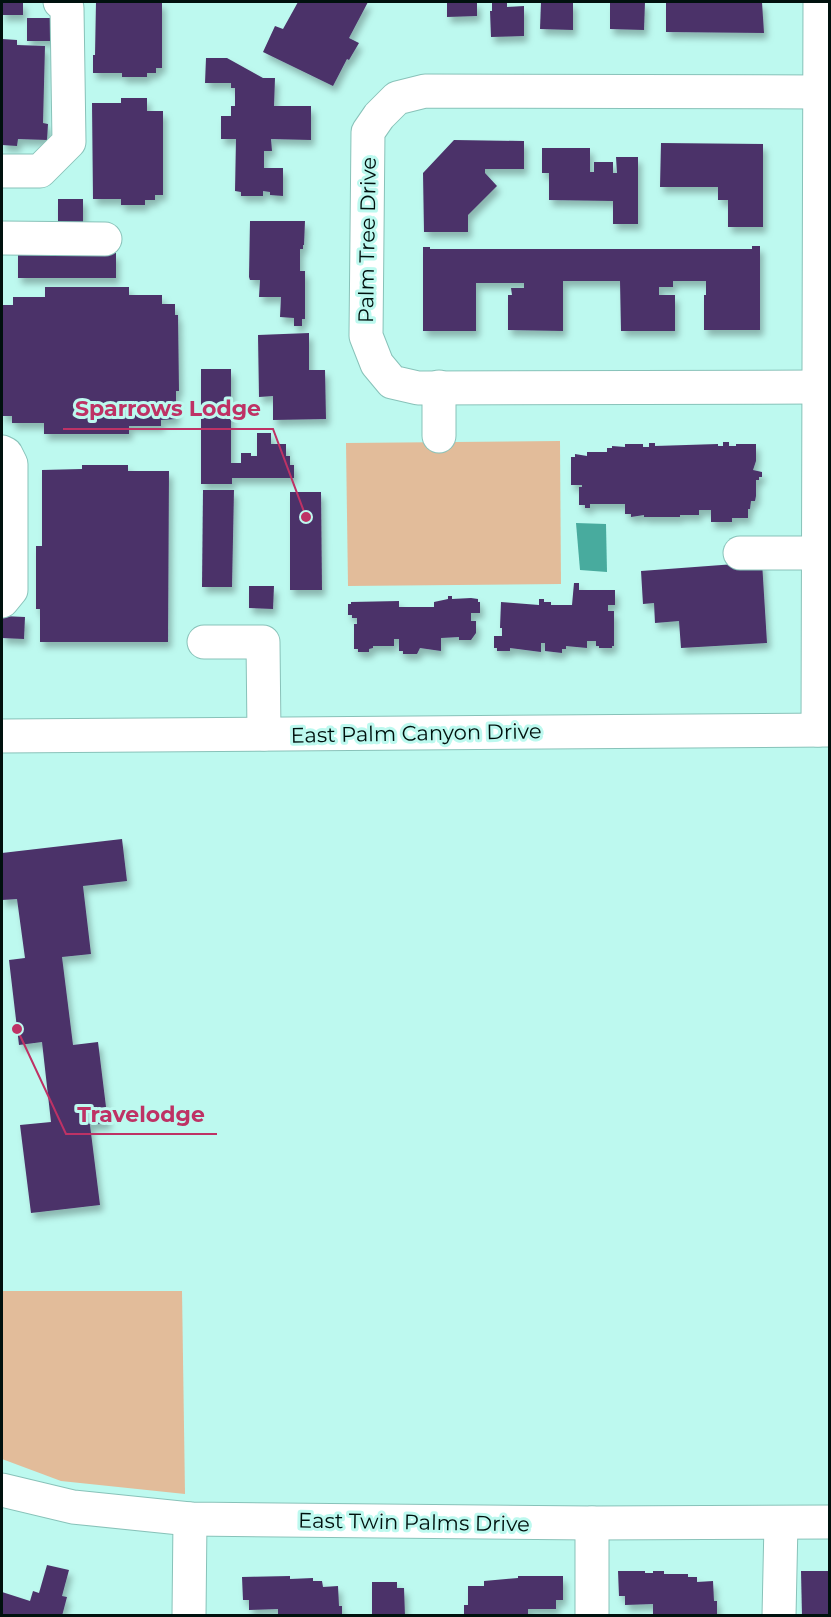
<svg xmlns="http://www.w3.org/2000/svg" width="831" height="1617" viewBox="0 0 831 1617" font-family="Montserrat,sans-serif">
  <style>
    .green { fill: #e2bc9a }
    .water { fill: #48ab9e }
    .building { fill: #4b3269; filter: url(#shadow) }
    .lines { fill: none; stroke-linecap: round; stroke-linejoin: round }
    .minor-casing { stroke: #88c2b9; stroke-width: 35 }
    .major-casing { stroke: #88c2b9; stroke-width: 35 }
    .minor { stroke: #fff; stroke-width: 33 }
    .major { stroke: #fff; stroke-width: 33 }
    .labels { text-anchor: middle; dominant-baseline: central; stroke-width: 6; stroke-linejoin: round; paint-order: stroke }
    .street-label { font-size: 21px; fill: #00110e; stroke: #bdf9ef }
    .leader { fill: none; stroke: #be3265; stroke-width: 2 }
    .callout-dot { fill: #be3265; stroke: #bdf9ef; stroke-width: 2 }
    .callout-label { font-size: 22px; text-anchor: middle; font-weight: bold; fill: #be3265; stroke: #bdf9ef; stroke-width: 6; stroke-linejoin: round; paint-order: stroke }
  </style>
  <defs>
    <filter id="shadow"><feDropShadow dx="3.5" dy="6" stdDeviation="3" flood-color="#0004"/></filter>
  </defs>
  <rect width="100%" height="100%" fill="#bdf9ef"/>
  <!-- green -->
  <g class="green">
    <path d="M560,441L561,584L348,586L346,443Z"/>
    <path d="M2,1291H182L185,1494L61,1481L2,1459Z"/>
  </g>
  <!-- water -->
  <path class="water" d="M576,523L606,524L607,572L580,570Z"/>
  <!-- building -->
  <g class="building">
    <rect x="2" y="2" width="21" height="13"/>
    <path d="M96,2H162V68H156V73H147V77H122V73H93V55H95Z"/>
    <path d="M298,2H368L349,38L359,43L349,60L347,59L333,86L263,52L275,26L283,29Z"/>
    <path d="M447,2H477V16L447,17Z"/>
    <path d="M492,2H507V7L524,6V36L491,37L490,11H492Z"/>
    <path d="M541,2H573V30L540,29Z"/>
    <path d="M610,2H645L644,30L610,29Z"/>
    <path d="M666,2H762L764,33L666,32Z"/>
    <rect x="27" y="18" width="28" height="23"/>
    <path d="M2,39L17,40V45L45,46L43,123L48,124L47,140L18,139L17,146L2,145Z"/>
    <path d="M206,58H227L263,78H275L274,106H311V140L271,139L272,151H264V168H283V196L270,195V192L263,191V196H241V192L235,191L236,139H221V116H231V106H235V88H231V83H205Z"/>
    <path d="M121,98H147V111H163V195H155V200H145V205H121V199H93L92,103H121Z"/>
    <path d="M454,140L524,141V169H485V173L497,186L468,215V232H424L423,173Z"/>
    <path d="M661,143L763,144V227H728V200H718V187H660Z"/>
    <path d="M542,148H590V172H594V162H613V173H617L616,157H638V224H613V201L549,200V173H542Z"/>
    <rect x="58" y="199" width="25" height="27"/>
    <path d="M250,221H305L304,245H303V249H300V271H305V319H302V326H294V318L280,317L281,297H259L260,280H250L249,277Z"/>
    <path d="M752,246H760V330H704V295H706V281H673V287H659V295H675V331H621L620,281H563V331L508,330V295H512L511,288H524V283H476V331H423V247H430V249H752Z"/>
    <rect x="18" y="253" width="98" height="25"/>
    <path d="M45,287H129V295H162V304H175V315H178L179,391H176V419L161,420V426H129V434H44V423H12V416H2V305H13V297H45Z"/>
    <path d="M309,333V370H325L326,419L273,420V396L259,397L258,335Z"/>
    <path d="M201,369H231V463H241V453H251V456H257V433H271V444H286V456H290V465H294V478H232V484H201Z"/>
    <path d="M723,442H729V446H736V444H756V461L753,470L762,472V477H759V480H756V496L755,501H751L750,509H748V518H732V522H711V510H699V515H680V517H644V515L631,517V514H625V504H590V508H585V505H579V487H582V485H571V457H575V454L587,456V452H607V448H612V446L625,447V444H643V447H649V443H655V446L718,444V446H723Z"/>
    <path d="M82,465H128V471H169L168,642H40V609H36V546H42V470L82,469Z"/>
    <path d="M203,490H234L232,587H202Z"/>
    <path d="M290,492H321L322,590H290Z"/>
    <path d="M762,562L767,643L681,648L679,621L655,623L654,603L643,604L641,571Z"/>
    <path d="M574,583H579V590H615V605H608V611H614V646H612V648H599V646H596V641H587V648L566,646V649H562V653L545,651V643H541V652L510,648V651H497V648H494V636H502V628H500L501,602L539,605V599H544V602H551V605H572Z"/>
    <path d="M249,586H274L273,609L249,608Z"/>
    <path d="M448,596H452V599L471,598L478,599V602H480V613H471V621H476V633L471,640H459V637L441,638V651L420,648L417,654H403V651H399V639H394V646H373V648L369,649V652H358V649H354V624H357V618H352V615H348V604H351V602L399,601V607H434V602L448,599Z"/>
    <path d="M2,616L25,617L24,639L2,638Z"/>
    <path d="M122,839L127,881L83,886L91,954L62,957L73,1045L98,1042L108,1123L90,1125L100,1205L31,1213L20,1125L51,1122L42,1042L19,1045L9,960L25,958L17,899L2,900V853Z"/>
    <path d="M47,1565L69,1570L62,1596L67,1597L62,1616H2V1592L30,1601L33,1591L39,1593Z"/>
    <path d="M618,1571H645V1573H653V1571H664V1574H688V1577H697V1582L713,1581L714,1601H717V1616H653V1604L625,1605V1596H619Z"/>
    <path d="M801,1571H830V1616H802Z"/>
    <path d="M290,1576V1579L313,1578V1581H322L323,1587L338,1586L339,1606H342V1616H278V1609L249,1610V1600H243L242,1577Z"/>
    <path d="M518,1576H563V1600H556V1609H528V1616H464V1605H468V1586H484V1581L518,1578Z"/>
    <path d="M372,1582H397V1588H404L405,1616H372Z"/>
  </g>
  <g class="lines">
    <!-- minor casing -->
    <g class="minor-casing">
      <g id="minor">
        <path d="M2,171H40L69,142L67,8L60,2"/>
        <path d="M2,238L105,239"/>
        <path d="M439,387V436"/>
        <path d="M819,387L418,388L392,382L377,364L366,336L368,132L379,116L397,98L425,91L820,92"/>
        <path d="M2,452L6,454L11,464V590L2,601"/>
        <path d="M740,553H818"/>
        <path d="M204,642H263L264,734"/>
        <path d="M818,730L820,2"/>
        <path d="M2,1490L73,1507L190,1519L592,1523L830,1522"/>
        <path d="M189,1616L190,1519"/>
        <path d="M592,1616V1523"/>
        <path d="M779,1616L781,1523"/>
      </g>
    </g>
    <!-- major casing -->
    <g class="major-casing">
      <path id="major" d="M2,736L830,730"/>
    </g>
    <!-- minor -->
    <use href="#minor" class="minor"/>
    <!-- major -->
    <use href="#major" class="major"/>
  </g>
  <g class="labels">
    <!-- street labels -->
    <g class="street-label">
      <text transform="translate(367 240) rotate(-89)">Palm Tree Drive</text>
      <text transform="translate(416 733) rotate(-1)">East Palm Canyon Drive</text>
      <text transform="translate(414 1522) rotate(1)">East Twin Palms Drive</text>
    </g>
  </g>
  <!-- callouts -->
  <path class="leader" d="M306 517L273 429H63M17 1029L66 1134H217"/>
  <g class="callout-dot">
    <circle cx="306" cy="517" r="6"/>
    <circle cx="17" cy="1029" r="6"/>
  </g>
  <g class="callout-label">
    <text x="168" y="416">Sparrows Lodge</text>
    <text x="141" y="1122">Travelodge</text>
  </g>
  <!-- border -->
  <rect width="831" height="1617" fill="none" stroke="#00110e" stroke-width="6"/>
</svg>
